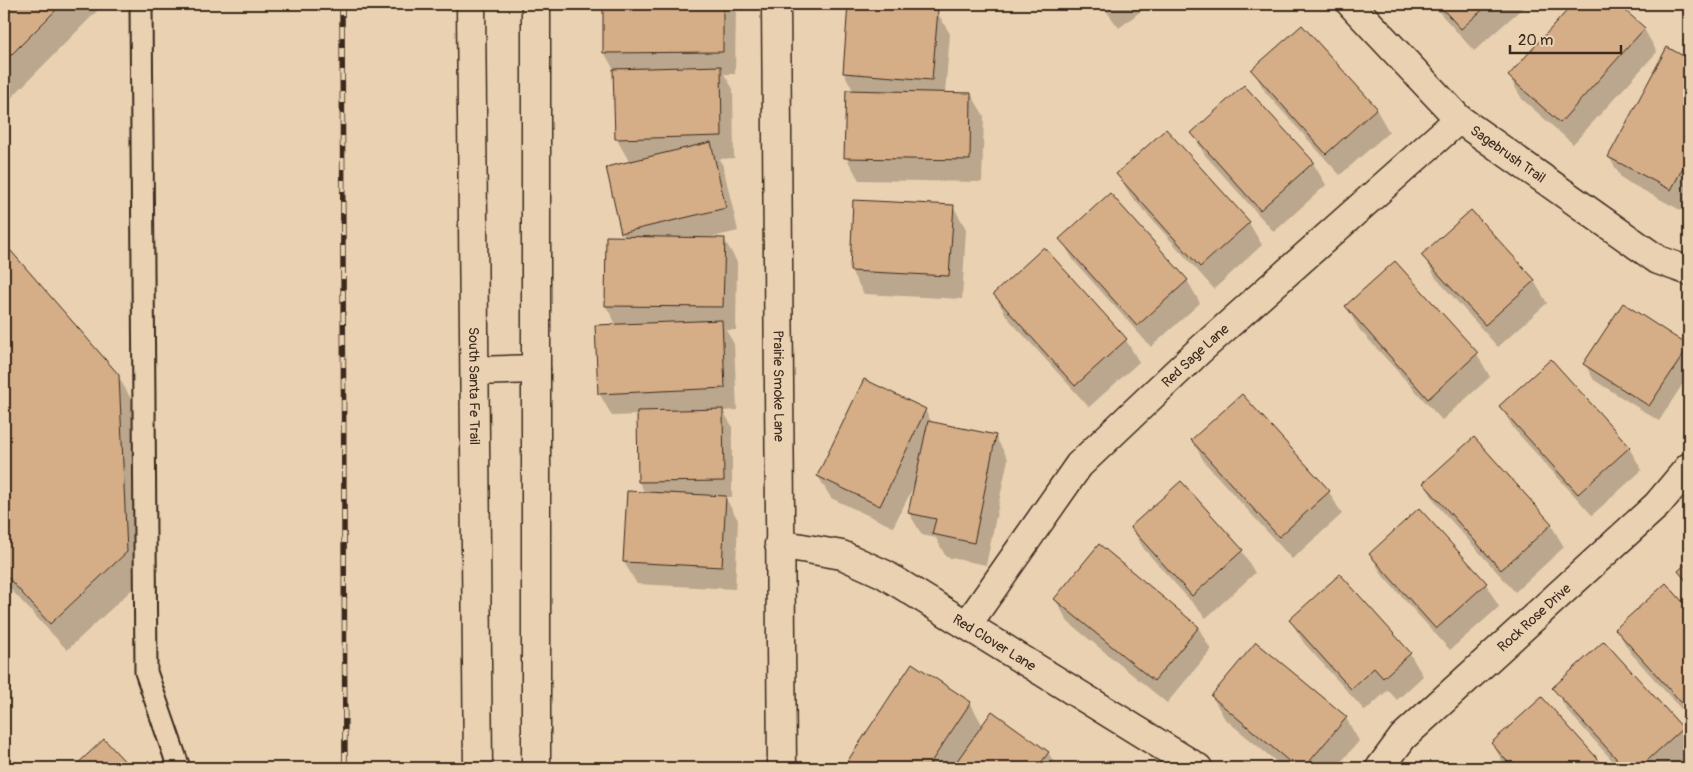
<svg xmlns="http://www.w3.org/2000/svg" width="1693" height="772" viewBox="0 0 1693 772" font-family="Pangolin,sans-serif">
  <style>
    .shadow { fill: #0003 }
    .building { fill: #d5ad86; stroke: #3b2a1e }
    .lines { fill: none; stroke-linecap: round; stroke-linejoin: round }
    .service-casing { stroke: #3b2a1e; stroke-width: 25 }
    .minor-casing { stroke: #3b2a1e; stroke-width: 31 }
    .secondary-casing { stroke: #3b2a1e; stroke-width: 31 }
    .service { stroke: #e9d1b1; stroke-width: 21 }
    .minor { stroke: #e9d1b1; stroke-width: 28 }
    .secondary { stroke: #e9d1b1; stroke-width: 28 }
    .rail-casing { stroke: #3b2a1e; stroke-width: 5.5 }
    .rail { stroke: #e9d1b1; stroke-width: 4; stroke-dasharray: 11; stroke-linecap: butt }
    .labels { text-anchor: middle; dominant-baseline: central; stroke-width: 4; stroke-linejoin: round; paint-order: stroke }
    .street-label { font-size: 14px; fill: #3b2a1e; stroke: #e9d1b1 }
  </style>
  <rect width="100%" height="100%" fill="#e9d1b1"/>
  <filter id="ink" filterUnits="userSpaceOnUse"><feTurbulence type="fractalNoise" baseFrequency=".02" numOctaves="2"/><feDisplacementMap in="SourceGraphic" scale="10" xChannelSelector="R" yChannelSelector="G"/><feConvolveMatrix kernelMatrix="1 2 1 2 8 2 1 2 1" color-interpolation-filters="sRGB"/></filter>
  <g filter="url(#ink)">
    <!-- shadow -->
    <g class="shadow">
      <path d="M4,4L103,5L4,105Z"/>
      <path d="M604,4L736,5L735,74H724L733,89L734,158L719,159L723,166L738,231L709,238L724,239L737,262L736,330H726L734,344L737,410L723,411L732,426V497H725L738,520L735,589L637,584L624,562L645,493L639,482L638,415L612,416L599,393L617,326L606,306L625,237L622,232L630,163L616,138L614,70L604,52Z"/>
      <path d="M1101,4H1150L1119,28Z"/>
      <path d="M1432,4H1527L1474,51Z"/>
      <path d="M1575,4H1616L1644,29L1657,52L1573,144L1522,99L1509,76Z"/>
      <path d="M849,6L937,12L950,34L945,93L971,94L984,116L982,182L859,180L846,157L854,92L844,73Z"/>
      <path d="M1668,49L1689,61V202L1684,212L1622,179L1609,157Z"/>
      <path d="M1253,70L1376,109L1389,132L1340,175L1266,93Z"/>
      <path d="M1166,131L1249,223L1262,245L1214,289L1131,196L1118,174Z"/>
      <path d="M1192,133L1313,163L1326,185L1274,232L1205,155Z"/>
      <path d="M855,202L953,206L966,229L962,299L864,294L851,271Z"/>
      <path d="M1061,239L1187,280L1200,303L1151,347L1074,261Z"/>
      <path d="M4,245L118,376L134,404L142,580L67,650L4,582Z"/>
      <path d="M1423,255L1534,281L1547,303L1498,347L1436,278Z"/>
      <path d="M1395,263L1477,354L1490,377L1442,420L1359,329L1346,306Z"/>
      <path d="M994,294L1126,340L1139,362L1089,407L1007,317Z"/>
      <path d="M1688,347L1689,374L1659,421L1594,380L1585,364Z"/>
      <path d="M1242,395L1329,492L1342,514L1292,559L1205,463L1192,440Z"/>
      <path d="M1501,407L1629,448L1642,470L1592,515L1514,429Z"/>
      <path d="M925,410L932,423L995,436L1008,459L986,565L946,557L936,538L922,535L909,513L916,482L893,527L831,498L818,476Z"/>
      <path d="M1474,439L1551,525L1564,547L1515,592L1437,505L1424,483Z"/>
      <path d="M1180,483L1242,551L1255,573L1206,618L1144,549L1131,527Z"/>
      <path d="M1370,554L1486,584L1499,607L1450,650L1383,576Z"/>
      <path d="M1689,563V588L1679,571Z"/>
      <path d="M1340,576L1410,654L1423,676L1397,700L1388,690L1365,711L1304,643L1291,621Z"/>
      <path d="M1666,585L1689,611V718L1630,652L1617,630Z"/>
      <path d="M1055,599L1198,627L1211,650L1167,703L1068,622Z"/>
      <path d="M1604,642L1682,729L1689,741V757L1676,768H1619L1567,710L1554,688Z"/>
      <path d="M1256,643L1346,718L1359,741L1336,768H1284L1225,719L1212,696Z"/>
      <path d="M912,665L970,703L983,726L1048,752L1057,768H844Z"/>
      <path d="M1542,699L1604,768H1507L1505,766L1492,743Z"/>
      <path d="M104,741L130,768H74Z"/>
    </g>
    <!-- building -->
    <g class="building">
      <path d="M4,4H62L4,62Z"/>
      <path d="M603,4H723V52L603,53Z"/>
      <path d="M848,4L938,10L932,80L843,73Z"/>
      <path d="M1438,4H1489L1461,29Z"/>
      <path d="M1573,4H1618L1645,28L1560,123L1508,76Z"/>
      <path d="M1302,25L1377,108L1326,154L1251,70Z"/>
      <path d="M1667,47L1689,59V156L1671,190L1608,157Z"/>
      <path d="M721,66L722,136L615,139L613,69Z"/>
      <path d="M1244,85L1314,162L1260,210L1191,133Z"/>
      <path d="M846,90L971,93L970,160L844,158Z"/>
      <path d="M1166,129L1250,222L1200,267L1116,174Z"/>
      <path d="M711,142L726,208L621,233L606,167Z"/>
      <path d="M1110,193L1188,280L1137,326L1059,239Z"/>
      <path d="M853,200L954,205L949,276L850,271Z"/>
      <path d="M1471,210L1535,280L1485,325L1421,255Z"/>
      <path d="M606,236L725,238L723,307L605,306Z"/>
      <path d="M4,243L119,375L127,552L50,624L4,573Z"/>
      <path d="M1044,247L1127,339L1075,386L993,294Z"/>
      <path d="M1395,261L1478,353L1428,399L1345,306Z"/>
      <path d="M1623,303L1689,346L1649,406L1583,364Z"/>
      <path d="M722,320L725,388L598,394L595,325Z"/>
      <path d="M1551,359L1630,447L1578,494L1499,406Z"/>
      <path d="M864,379L926,409L880,506L817,476Z"/>
      <path d="M1242,394L1330,491L1279,537L1191,440Z"/>
      <path d="M723,409L724,481L638,482L637,411Z"/>
      <path d="M928,421L996,435L974,543L932,534L936,519L908,513Z"/>
      <path d="M1474,437L1552,524L1501,570L1423,483Z"/>
      <path d="M1181,481L1243,550L1192,596L1130,527Z"/>
      <path d="M627,491L726,496L722,567L623,562Z"/>
      <path d="M1419,508L1487,583L1436,629L1369,554Z"/>
      <path d="M1099,544L1199,627L1154,681L1054,599Z"/>
      <path d="M1689,561V584L1678,571Z"/>
      <path d="M1340,574L1411,653L1383,678L1374,668L1351,689L1289,620Z"/>
      <path d="M1666,583L1689,609V711L1615,629Z"/>
      <path d="M1604,641L1683,728L1639,768H1625L1552,688Z"/>
      <path d="M1256,642L1347,717L1304,768H1297L1211,696Z"/>
      <path d="M912,663L971,702L927,768H843Z"/>
      <path d="M1542,697L1606,768H1513L1491,743Z"/>
      <path d="M992,711L1049,752L1037,768H952Z"/>
      <path d="M104,739L131,768H73Z"/>
    </g>
    <g class="lines">
      <!-- service casing -->
      <g class="service-casing">
        <path id="service" d="M141,4L146,672L179,768"/>
      </g>
      <!-- minor casing -->
      <g class="minor-casing">
        <g id="minor">
          <path id="s1" d="M776,4L782,768"/>
          <path id="s2" d="M1351,4L1459,119L1658,260L1689,271"/>
          <path id="s3" d="M779,544L842,555L884,574L1198,768"/>
          <path id="s4" d="M967,625L1079,465L1199,351L1459,119"/>
          <path id="s5" d="M1380,768L1403,737L1657,505L1689,467"/>
        </g>
      </g>
      <!-- secondary casing -->
      <g class="secondary-casing">
        <g id="secondary">
          <path id="s6" d="M471,4L478,768"/>
          <path d="M536,4V768"/>
          <path d="M475,371L536,369"/>
        </g>
      </g>
      <!-- service -->
      <use href="#service" class="service"/>
      <!-- minor -->
      <use href="#minor" class="minor"/>
      <!-- secondary -->
      <use href="#secondary" class="secondary"/>
      <!-- rail casing -->
      <g class="rail-casing">
        <path id="rail" d="M342,4L345,768"/>
      </g>
      <!-- rail -->
      <use href="#rail" class="rail"/>
    </g>
  </g>
  <g class="labels">
    <!-- street labels -->
    <g class="street-label">
      <text stroke="none"><textPath href="#s2" startOffset="218">Sagebrush Trail</textPath></text>
      <text stroke="none"><textPath href="#s4" startOffset="355">Red Sage Lane</textPath></text>
      <text stroke="none"><textPath href="#s6" startOffset="382">South Santa Fe Trail</textPath></text>
      <text stroke="none"><textPath href="#s1" startOffset="382">Prairie Smoke Lane</textPath></text>
      <text stroke="none"><textPath href="#s5" startOffset="216">Rock Rose Drive</textPath></text>
      <text stroke="none"><textPath href="#s3" startOffset="240">Red Clover Lane</textPath></text>
    </g>
  </g>
  <!-- margin -->
  <rect width="1693" height="772" fill="none" stroke="#e9d1b1" stroke-width="20"/>
  <rect x="10" y="10" width="1673" height="752" fill="none" stroke="#3b2a1e" stroke-width="2" filter="url(#ink)"/>
  <!-- scale -->
  <path d="M1510 45v8h111v-8" fill="none" stroke="#3b2a1e" stroke-width="2.5"/>
  <text x="1518" y="45" font-size="15" fill="#3b2a1e" stroke="#e9d1b1" stroke-width="4" paint-order="stroke">20 m</text>
</svg>
